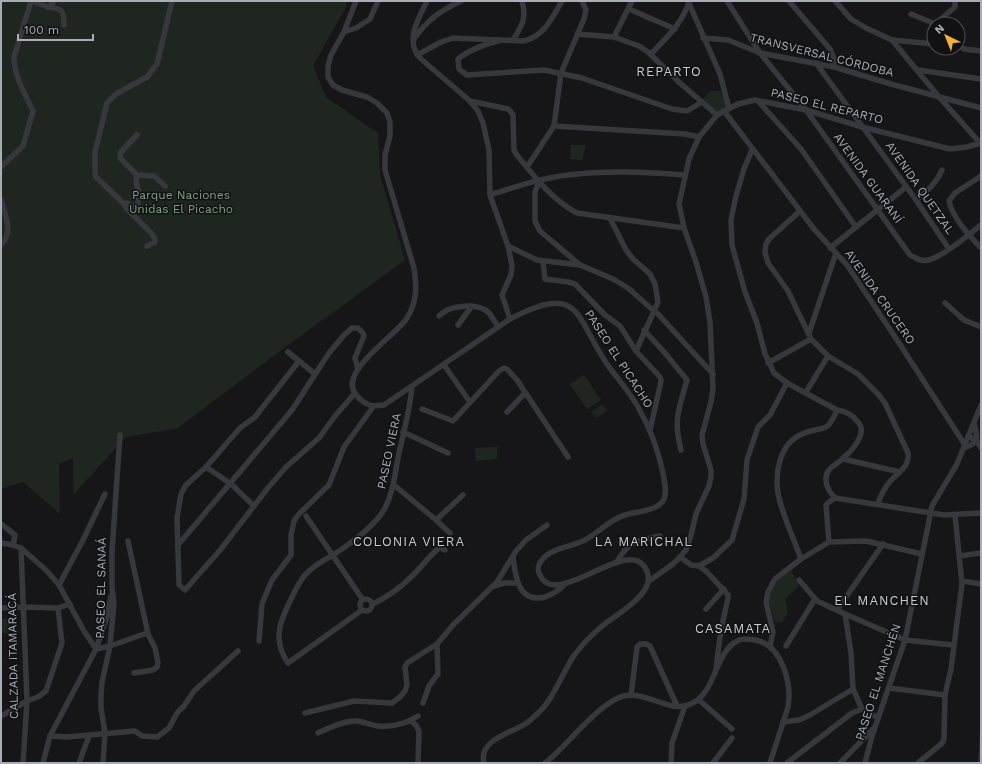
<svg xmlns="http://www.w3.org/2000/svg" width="982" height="764" viewBox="0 0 982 764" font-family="'Work Sans',sans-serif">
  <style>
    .green { fill: #1e261f }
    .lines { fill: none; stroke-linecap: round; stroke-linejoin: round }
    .stream { stroke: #2c353c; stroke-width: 1.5 }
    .minor { stroke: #37383d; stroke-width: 5.5 }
    .labels { text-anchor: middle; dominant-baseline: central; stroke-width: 3; stroke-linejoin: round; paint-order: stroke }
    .street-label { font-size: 12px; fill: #a8adb8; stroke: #111113 }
    .park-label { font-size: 12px; fill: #7fa381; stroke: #111113 }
    .neighbourhood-label { font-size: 13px; letter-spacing: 1px; fill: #c9ccd4; stroke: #111113 }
  </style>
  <rect width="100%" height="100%" fill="#161618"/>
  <!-- green -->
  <g class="green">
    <path d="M1,1H347L346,7L313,66L326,97L378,133L380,175L405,260L276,354L178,428L126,437L74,494L73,458L59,464L60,514L23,482L1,489Z"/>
    <path d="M710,91H721L727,107L717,113L703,99Z"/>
    <path d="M571,145H586L582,160L571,159L570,151Z"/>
    <path d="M584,375L601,400L587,409L570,384Z"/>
    <path d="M603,404L607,411L596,418L591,412Z"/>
    <path d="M497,447V459L476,461L475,448Z"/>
    <path d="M791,570L799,586L785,599L788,612L782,623L775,622L768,598L777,581Z"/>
    <path d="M10,618L11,633H2L1,619Z"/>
  </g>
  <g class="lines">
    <!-- stream -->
    <path class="stream" d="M979,763L981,727"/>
    <!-- minor -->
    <g class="minor">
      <path d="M32,1L48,7L50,6L54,1"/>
      <path d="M356,1L344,32L331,55L328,66V77L333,85L342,90L367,97L377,103L387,113L390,122V136L385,155V170L414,268C417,286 417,302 407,318C396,336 335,373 357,396C367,406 371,407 384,405L510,319C583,281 574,317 609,367C619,380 630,393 638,407C650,428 658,449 663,473C664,481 668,493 663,501C655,512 636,511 625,515C608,520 598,534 583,541C570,547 551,548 542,560C538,564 537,570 540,575C555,610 624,539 644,566C647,570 649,576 648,582C645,599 614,616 601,627C590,636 581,646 573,657C562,674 553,700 538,713C534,717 530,721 525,724C511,733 478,740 484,763"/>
      <path d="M427,1C418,19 404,42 421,59L470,101L478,111L483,123L489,150L490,195L508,246L512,265L511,275L502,295L510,319"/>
      <path d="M688,1L720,74L729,108"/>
      <path d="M727,1L760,53L806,110L910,255C915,258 921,262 928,260C943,257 968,235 981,225"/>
      <path d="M789,1L830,49L834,58V67"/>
      <path d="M835,1L851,19L866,28L892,40L934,44"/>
      <path d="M48,7C62,9 64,9 64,25"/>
      <path d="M629,9L675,29"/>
      <path d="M911,14L935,24"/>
      <path d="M935,24L955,7V1"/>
      <path d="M344,32L356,28L370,19L378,1"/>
      <path d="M577,34L614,37L639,46L648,52L681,84L717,115"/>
      <path d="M614,37L632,1"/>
      <path d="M703,38L728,40L760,53L834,67L891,84L981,108"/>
      <path d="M414,39C427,20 440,11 461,1"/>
      <path d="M501,40C486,44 470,49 458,59L459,69L467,75L544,70L582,78L672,109L687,111L702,102"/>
      <path d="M513,40C522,26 527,18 522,1"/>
      <path d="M892,40L939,97L980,143"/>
      <path d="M958,45L964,49L981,51"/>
      <path d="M651,54C666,38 682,24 689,2"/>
      <path d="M417,55L441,42L453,38L523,41C544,37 552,18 562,1"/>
      <path d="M816,63L916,200L949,249"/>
      <path d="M918,70L981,79"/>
      <path d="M470,101L508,109L511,112L513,115L514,150L516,154C533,175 552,200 577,213L684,228"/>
      <path d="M758,101L801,149L856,227"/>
      <path d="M724,111L814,229L847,265L899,343L965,445"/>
      <path d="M554,126L685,134L699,137"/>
      <path d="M137,135L121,152L120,158L137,175L154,176L165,186"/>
      <path d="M752,150L744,169L736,196L731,220L732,245L745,292L757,323L765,354L774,373L787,383L837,410C846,411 853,415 858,422C868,433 852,451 843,458C839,463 833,465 829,470C822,479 828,491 835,498"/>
      <path d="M1,167L23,146L33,111C25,94 14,76 14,57L31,1"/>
      <path d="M527,167L554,126L561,73L584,19L586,10L582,1"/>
      <path d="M137,175L136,181L139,195L137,208H134L127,203L125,205L126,208L152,234L155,239V242L147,246"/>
      <path d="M981,176L955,193L949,201C953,219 969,235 981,248"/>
      <path d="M539,181L535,192V221L540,231L580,265L613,279L628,288L654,311L658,314L713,374"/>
      <path d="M490,195C515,187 541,178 568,175C607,170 646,172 685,175"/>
      <path d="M1,200C5,216 14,231 1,245"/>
      <path d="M916,200C927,191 936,184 942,170"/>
      <path d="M125,205L96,177L95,173V152L107,103L116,94L147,77L157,64L172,1"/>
      <path d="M800,211L769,239L766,244L765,252L768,263L788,291L811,339L828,356L858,374L878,394L885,403L908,453C910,468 897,472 888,484C883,490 881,496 878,503"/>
      <path d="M610,218L626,250L633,259L650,274L655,284L658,302L636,351"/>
      <path d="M508,246L537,260L580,265"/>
      <path d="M830,248L906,187"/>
      <path d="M543,262L545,279L568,282L575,284L605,315L620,326L636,351L660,377L661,380L660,386L650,430"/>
      <path d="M945,303L964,320L981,327"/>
      <path d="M439,316C449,305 478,302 489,313C492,317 495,322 498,326"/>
      <path d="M458,325L472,306"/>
      <path d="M644,330L664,352L687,380C679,409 673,419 681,450"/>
      <path d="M809,333L836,253"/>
      <path d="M288,352L315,374"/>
      <path d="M299,361L255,417L240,428L206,467L186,485L181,494L177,518L179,585L185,590L221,549L267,489L286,467L319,438L335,416L355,393"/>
      <path d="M768,363L811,339"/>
      <path d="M444,365L470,402"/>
      <path d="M806,392L828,356"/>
      <path d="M422,409L453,421L499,371L504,368L507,369L517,380L568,457"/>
      <path d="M507,412L525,393"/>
      <path d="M403,432L448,453"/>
      <path d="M968,436L977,441L981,448"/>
      <path d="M964,448C980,442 978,439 974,423"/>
      <path d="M843,459L900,472"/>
      <path d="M206,467L231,484L254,506"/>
      <path d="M394,485L436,520L450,533"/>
      <path d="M835,498L944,515L981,513"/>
      <path d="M306,516L363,600"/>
      <path d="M436,520L463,495"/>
      <path d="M1,524L15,535L13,545"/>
      <path d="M128,541L148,634L155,648L158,663L157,667L153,670L134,673"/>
      <path d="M829,542L826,505L829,502L835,498"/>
      <path d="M1,543L13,545L21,548L47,571L59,585L84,631L96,649"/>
      <path d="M178,545L292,410L329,353L344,335L352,328H358L363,333L364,336L355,358L358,369"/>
      <path d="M21,548L27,701L23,763"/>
      <path d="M959,556L981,553"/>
      <path d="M513,557C515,575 518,604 545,597C553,594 560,590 566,583"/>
      <path d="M680,557L691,565L699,566L713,558L732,540L744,499L747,460L758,427L770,415L787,383"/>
      <path d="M801,559C794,539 784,519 779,498C774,477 778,446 800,435C821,424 826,437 837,410"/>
      <path d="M616,563C630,540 635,541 660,536"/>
      <path d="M699,566L707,572L728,595V598L721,630L716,668"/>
      <path d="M799,580L817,601L845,614L905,640L953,645"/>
      <path d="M649,581L673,564L680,557L686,550L691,535L696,514L709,486L711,477V470L703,444L702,435L711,402L713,388L710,322L706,297L696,262L684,228L679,204L689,159L699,137L717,115L738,104L755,100L806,110L862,127L950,149L967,147L981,143"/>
      <path d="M962,581L981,584"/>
      <path d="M59,585L83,540L105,494"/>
      <path d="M494,586L504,583H518"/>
      <circle cx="366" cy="605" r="6"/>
      <path d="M373,604C387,597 400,588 411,577C421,568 428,557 439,548H441L445,550"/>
      <path d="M1,608L23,607L58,608L70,604"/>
      <path d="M706,609L724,589"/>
      <path d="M362,610L288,663C271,638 281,619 293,595C297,587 301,578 308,572C315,565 324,560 333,555C350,544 375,527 385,508C394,491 395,472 399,453C404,431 410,409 412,387"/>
      <path d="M837,610L883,544"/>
      <path d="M845,614L851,653L853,689L862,709L878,718"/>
      <path d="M259,641L262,604L272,580L291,555V535L294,521L299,514L329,485L344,447L373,407"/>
      <path d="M786,646L815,599"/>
      <path d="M770,647L773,632L766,602L768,592L775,579L801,559L829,542L866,541L922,554"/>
      <path d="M96,649L110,646L144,634H148"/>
      <path d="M889,688L945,695"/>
      <path d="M631,695L637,647L640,644H646L650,646L677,706"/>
      <path d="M699,700L732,729"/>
      <path d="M423,703L429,686L438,674L437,644"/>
      <path d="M305,713L354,701L392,703L400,697L405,691L407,685L405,667L407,663L437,644L453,625L497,582L516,551L526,540L547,525"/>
      <path d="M1,716L27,701L38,697L46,691L62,643L58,608"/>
      <path d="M411,721L416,725L419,731L418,763"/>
      <path d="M783,722L799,720L810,715L853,689"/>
      <path d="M318,733C329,728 345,720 357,721C364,722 371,725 379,726C393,727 406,724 418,716"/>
      <path d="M50,736L67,737L135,731L142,736L157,737L169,728L177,713L184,706L194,691L238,651"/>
      <path d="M43,763L50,736L96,649L107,617L111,596"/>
      <path d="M79,763L89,736"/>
      <path d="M103,763L105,733L101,708V695L102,682L110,646L114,603L112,588V551L120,435"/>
      <path d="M545,763C567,747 602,697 629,695C650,694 671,713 691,704C716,693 714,654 737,641C742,638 749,639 755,640C782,644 792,684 788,707L770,763"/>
      <path d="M671,763L672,743L685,706"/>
      <path d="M713,763L732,738"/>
      <path d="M787,763L852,713L862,709"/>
      <path d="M840,763L873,729"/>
      <path d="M865,763L872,736L905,640L932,506L957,464L981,405"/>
      <path d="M918,763L940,745L943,742L944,738L945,695L951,669L962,584L955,515"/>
    </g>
  </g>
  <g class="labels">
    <!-- street labels -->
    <g class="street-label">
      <text transform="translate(822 55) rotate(14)">TRANSVERSAL CÓRDOBA</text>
      <text transform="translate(827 106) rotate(14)">PASEO EL REPARTO</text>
      <text transform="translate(868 178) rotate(54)">AVENIDA GUARANÍ</text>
      <text transform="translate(920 188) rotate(55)">AVENIDA QUETZAL</text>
      <text transform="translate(880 297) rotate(55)">AVENIDA CRUCERO</text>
      <text transform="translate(619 359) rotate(57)">PASEO EL PICACHO</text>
      <text transform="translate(389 451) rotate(-78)">PASEO VIERA</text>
      <text transform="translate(101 588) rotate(-89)">PASEO EL SANAÁ</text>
      <text transform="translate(13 656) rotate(-91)">CALZADA ITAMARACÁ</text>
      <text transform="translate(878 682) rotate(-72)">PASEO EL MANCHÉN</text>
    </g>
    <!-- park labels -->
    <g class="park-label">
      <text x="181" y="195">Parque Naciones<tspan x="181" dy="14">Unidas El Picacho</tspan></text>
    </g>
    <!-- neighbourhood labels -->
    <g class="neighbourhood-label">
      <text x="669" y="71">REPARTO</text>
      <text x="409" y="541">COLONIA VIERA</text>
      <text x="644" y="541">LA MARICHAL</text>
      <text x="882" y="600">EL MANCHEN</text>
      <text x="733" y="628">CASAMATA</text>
    </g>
  </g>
  <!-- border -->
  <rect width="982" height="764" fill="none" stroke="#a8adb8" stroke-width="4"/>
  <!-- north arrow -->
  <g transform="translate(946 36) rotate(317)"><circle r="19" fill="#111113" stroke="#4d4f55"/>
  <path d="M0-3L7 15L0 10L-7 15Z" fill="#f2b134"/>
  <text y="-6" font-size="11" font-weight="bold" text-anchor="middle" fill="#a8adb8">N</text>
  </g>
  <!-- scale -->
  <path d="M18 34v6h75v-6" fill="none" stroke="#a8adb8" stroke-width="2"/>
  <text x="24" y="34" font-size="12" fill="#a8adb8" stroke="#111113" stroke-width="3" paint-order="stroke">100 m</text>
</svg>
